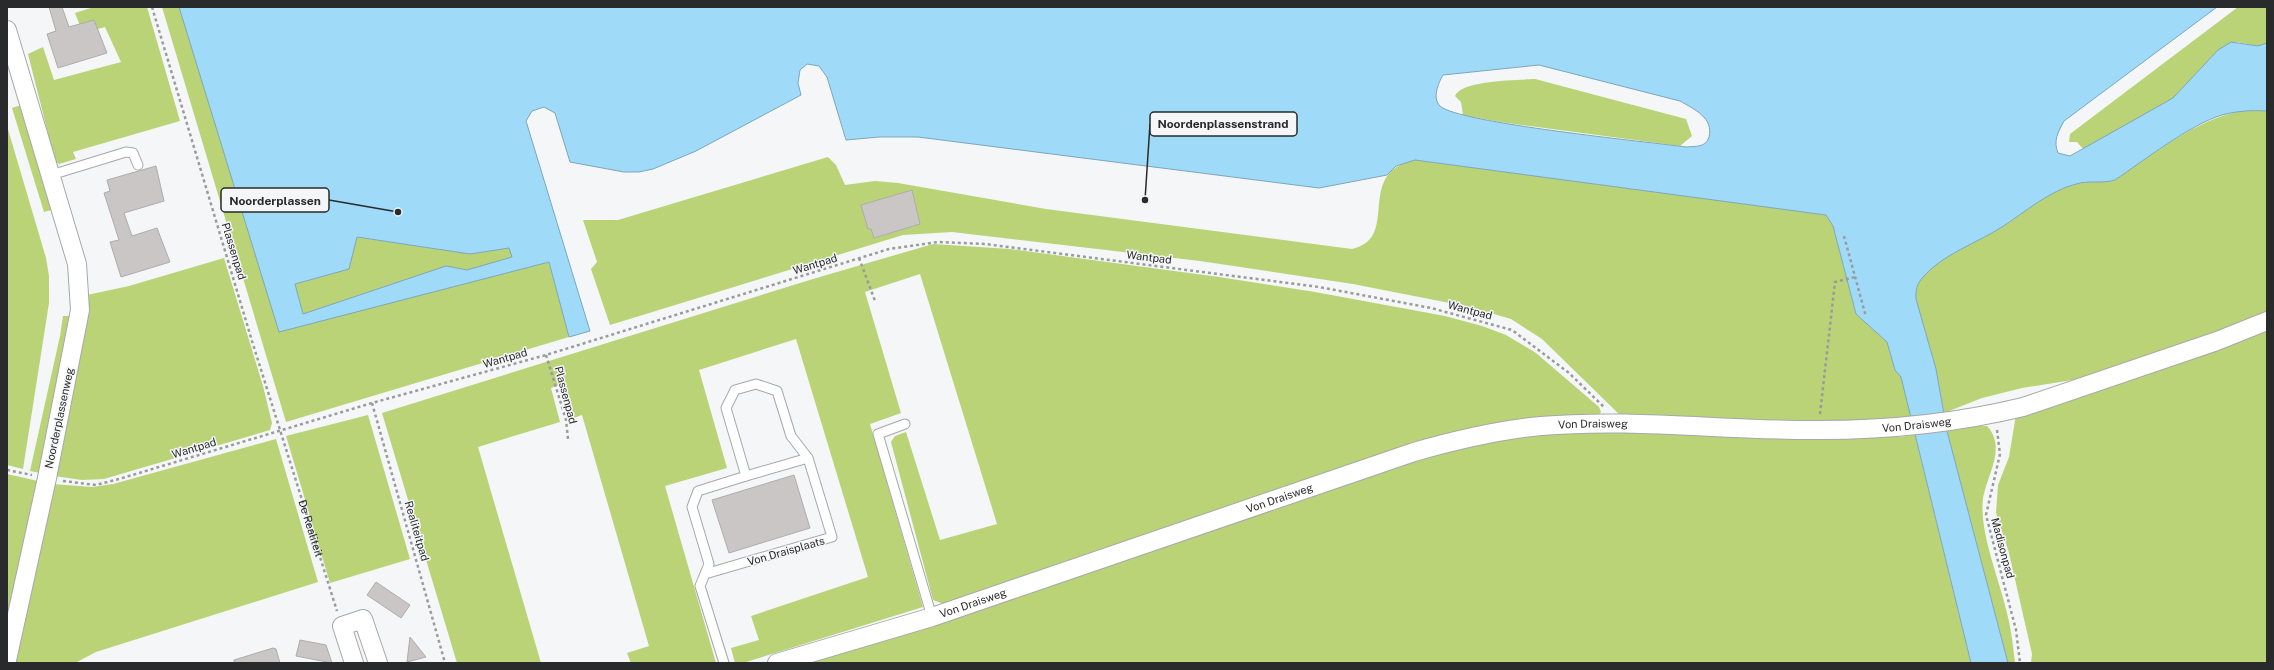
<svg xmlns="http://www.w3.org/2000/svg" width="2274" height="670" viewBox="0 0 2274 670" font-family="'Public Sans',sans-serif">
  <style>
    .green { fill: #bad376 }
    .water { fill: #9fdbf8; stroke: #7ca6ba; fill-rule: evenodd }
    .building { fill: #c9c6c5; stroke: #afacab }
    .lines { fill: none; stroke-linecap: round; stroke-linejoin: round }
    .lane-casing { stroke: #a6a8aa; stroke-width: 11 }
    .street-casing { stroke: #a6a8aa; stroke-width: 20 }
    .path { stroke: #9a9b9d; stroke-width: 2.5; stroke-dasharray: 3 3; stroke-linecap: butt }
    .lane { stroke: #fff; stroke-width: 9 }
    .street { stroke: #fff; stroke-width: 18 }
    .labels { text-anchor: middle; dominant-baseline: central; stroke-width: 3; stroke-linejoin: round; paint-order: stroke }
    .street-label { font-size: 11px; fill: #292a2b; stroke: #f4f6f8 }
    .leader { fill: none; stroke: #292a2b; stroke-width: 1.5 }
    .callout-dot { fill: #292a2b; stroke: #f4f6f8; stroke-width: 1.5 }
    .callout { fill: #f4f6f8; stroke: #292a2b; stroke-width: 1.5 }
    .callout-label { font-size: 12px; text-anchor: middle; font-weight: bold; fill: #292a2b }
  </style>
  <rect width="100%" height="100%" fill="#f4f6f8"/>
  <!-- green -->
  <g class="green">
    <path d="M94,7H147L180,121L73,152L76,159L59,164L55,161L28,54L43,47L54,80L121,62L105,27L83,33L75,13Z"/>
    <path d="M162,7H179L279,331L549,262L569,337L286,422Z"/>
    <path d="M2238,7H2267V43L2258,46L2237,42L2218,50L2173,98L2084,150L2077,142H2069L2070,134Z"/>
    <path d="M1535,79L1686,119L1692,136L1680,146L1500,122L1463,115L1461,102L1455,96C1461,80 1518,80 1535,79Z"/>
    <path d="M24,104L55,209L44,212L12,108Z"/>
    <path d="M2240,111H2267V313L2091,377L2022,388L1982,398L1944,413L1936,369L1916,299C1916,289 1916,285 1923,277C1943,254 1977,243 2002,227C2025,212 2049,191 2076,184C2088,180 2102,184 2115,180C2153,154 2194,121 2240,111Z"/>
    <path d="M7,126L46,258L49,276V303L23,469L7,465Z"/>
    <path d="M828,157L836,165L845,185L875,181L898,183L1046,209L1352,249C1402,238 1353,173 1415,160L1826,215L1833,226L1856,314L1887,342L1895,370L1901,376L1912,418L1835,425L1622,417L1542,339L1511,319L1470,307L1353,284L1200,261L952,232L903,235L610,325L591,269L597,262L583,220H618Z"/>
    <path d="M356,237L470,254L509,248L513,258L467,270L446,266L303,314L295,284L349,269Z"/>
    <path d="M933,244L1010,249L1219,277L1315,292L1445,316L1482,326L1506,335L1536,353L1599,407L1601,412L1598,416L1541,420L949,606L933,600L891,442L895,436L906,432L940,540L997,524L920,274L865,292L901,413L870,424L923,607L743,663H735L731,648L759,640L751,616L868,577L796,339L699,370L727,468L665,486L716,663H631L627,653L649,646L582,415L571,419L561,384L551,388L560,422L478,447L541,663H457L382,413L813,279Z"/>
    <path d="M224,258L263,386L272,423L270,430L104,479L82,480L54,476L87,295L129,286Z"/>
    <path d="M63,316H72L40,473L30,471L60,336Z"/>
    <path d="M2267,328V663H2031L2032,654L2009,553L1996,513L1998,485L2009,457L2016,415Z"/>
    <path d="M368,415L410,559L330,583L286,436Z"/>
    <path d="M1977,426H1987C2007,447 1987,475 1983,498C1979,531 1998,576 2006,609C2011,627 2013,645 2015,663H2008L1947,431Z"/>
    <path d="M1544,432L1887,435L1898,437L1915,435L1971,663H796L1415,456Z"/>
    <path d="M276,439L318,582L96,652L75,663H16L46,522L52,484L92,487L113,484Z"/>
    <path d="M7,474L38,481L7,629Z"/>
  </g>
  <!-- water -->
  <path class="water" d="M179,7H2217L2064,121C2058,132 2053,141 2058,153L2070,156L2173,98L2218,50L2231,42L2258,46L2267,43V111C2252,110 2236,111 2222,115C2191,124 2143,161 2115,180C2102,184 2088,180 2076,184C2049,191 2025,212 2002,227C1977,243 1943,254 1923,277C1916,285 1916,289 1916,299L1936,369L1947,431L2008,663H1971L1901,377L1895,370L1887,342L1856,314L1833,226L1826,215L1415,160L1396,166L1387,175L1319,188L918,137H879L846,140L827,77L819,66L807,64L800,70L798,83L801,95L696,151L653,169L639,172H624L570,162L555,113L544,107L532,111L526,121L590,331L569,337L549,262L279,332ZM1539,65L1680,101C1694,109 1714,118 1709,137C1706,148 1695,146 1686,147C1650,142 1457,123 1440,106C1432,98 1438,84 1443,75ZM357,237L470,254L509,248L512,257L467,270L446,266L303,314L295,284L349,269Z"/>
  <!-- building -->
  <g class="building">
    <path d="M49,7H62L69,27L94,20L107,53L58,68L47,34L56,31Z"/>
    <path d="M156,166L164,201L124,213L132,236L157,228L170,262L121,277L110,242L119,240L104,193L110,191L107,180Z"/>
    <path d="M912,190L920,224L874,238L871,229H868L861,205Z"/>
    <path d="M794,475L810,528L729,553L712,500Z"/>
    <path d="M376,582L410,605L401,618L367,595Z"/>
    <path d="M410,637L426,657L407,662Z"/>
    <path d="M300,640L326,645L332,663L296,656Z"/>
    <path d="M273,648L276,649L280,663H234V660Z"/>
  </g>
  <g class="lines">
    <!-- lane casing -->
    <g class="lane-casing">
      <g id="lane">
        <path d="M51,175L126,152L133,153L138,165"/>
        <path d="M905,424L878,434L932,617"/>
        <path d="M746,476L808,458"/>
        <path d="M705,574L832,537L808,458L791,436L777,391L756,384L735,390L726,408L746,476L698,491L692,507L709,564L700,586L724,663"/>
      </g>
    </g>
    <!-- street casing -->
    <g class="street-casing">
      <g id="street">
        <path d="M7,30L77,264L80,310L47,478L7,660"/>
        <path d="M354,663L342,626L363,619L378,663"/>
        <path id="s2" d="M777,663L932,617L1414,452C1456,440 1498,430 1541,426C1634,418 1726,431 1819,430C1887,430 1957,423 2023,407L2217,341L2267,321"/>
      </g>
    </g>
    <!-- path -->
    <g class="path">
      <path id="s1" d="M152,7L252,341L337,611"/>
      <path d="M1844,236L1866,317"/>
      <path d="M859,258L875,301"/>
      <path d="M546,355L566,420L568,439"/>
      <path d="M372,403L445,663"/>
      <path d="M1820,414L1835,282L1855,277"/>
      <path d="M1997,430L2000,454L1986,515L2016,630L2020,663"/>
      <path d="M7,470L32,475"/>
      <path d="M63,481L96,485L119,479L372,403L546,355L889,249L938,242L985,244L1319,287L1431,308L1512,330L1569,373L1604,407"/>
    </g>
    <!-- lane -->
    <use href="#lane" class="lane"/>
    <!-- street -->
    <use href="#street" class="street"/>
  </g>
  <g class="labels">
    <!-- street labels -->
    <g class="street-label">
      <text transform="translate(234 251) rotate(73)">Plassenpad</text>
      <text transform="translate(1149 257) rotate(7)">Wantpad</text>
      <text transform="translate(815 264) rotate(-17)">Wantpad</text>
      <text transform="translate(1470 310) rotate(15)">Wantpad</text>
      <text transform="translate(505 358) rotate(-16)">Wantpad</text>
      <text transform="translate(566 395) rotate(75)">Plassenpad</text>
      <text transform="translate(59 418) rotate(-78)">Noorderplassenweg</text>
      <text stroke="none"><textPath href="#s2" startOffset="1177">Von Draisweg</textPath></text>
      <text stroke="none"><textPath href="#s2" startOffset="853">Von Draisweg</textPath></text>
      <text transform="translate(194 448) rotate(-17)">Wantpad</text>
      <text stroke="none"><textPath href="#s2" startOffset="529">Von Draisweg</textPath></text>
      <text stroke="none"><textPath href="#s1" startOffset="545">De Realiteit</textPath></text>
      <text transform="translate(417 531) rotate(74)">Realiteitpad</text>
      <text transform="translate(2003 548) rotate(75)">Madisonpad</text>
      <text transform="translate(786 551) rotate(-16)">Von Draisplaats</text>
      <text stroke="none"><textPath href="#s2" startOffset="205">Von Draisweg</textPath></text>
    </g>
  </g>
  <!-- callouts -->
  <path class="leader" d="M1145 200L1150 124M398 212L329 200"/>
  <g class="callout-dot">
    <circle cx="1145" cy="200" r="4"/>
    <circle cx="398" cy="212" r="4"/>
  </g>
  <g class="callout">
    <rect x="1150" y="112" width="147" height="24" rx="4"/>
    <rect x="221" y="188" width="108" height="24" rx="4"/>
  </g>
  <g class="callout-label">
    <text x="1223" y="128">Noordenplassenstrand</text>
    <text x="275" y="205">Noorderplassen</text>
  </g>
  <!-- border -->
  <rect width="2274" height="670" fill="none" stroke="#292a2b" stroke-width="16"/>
</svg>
